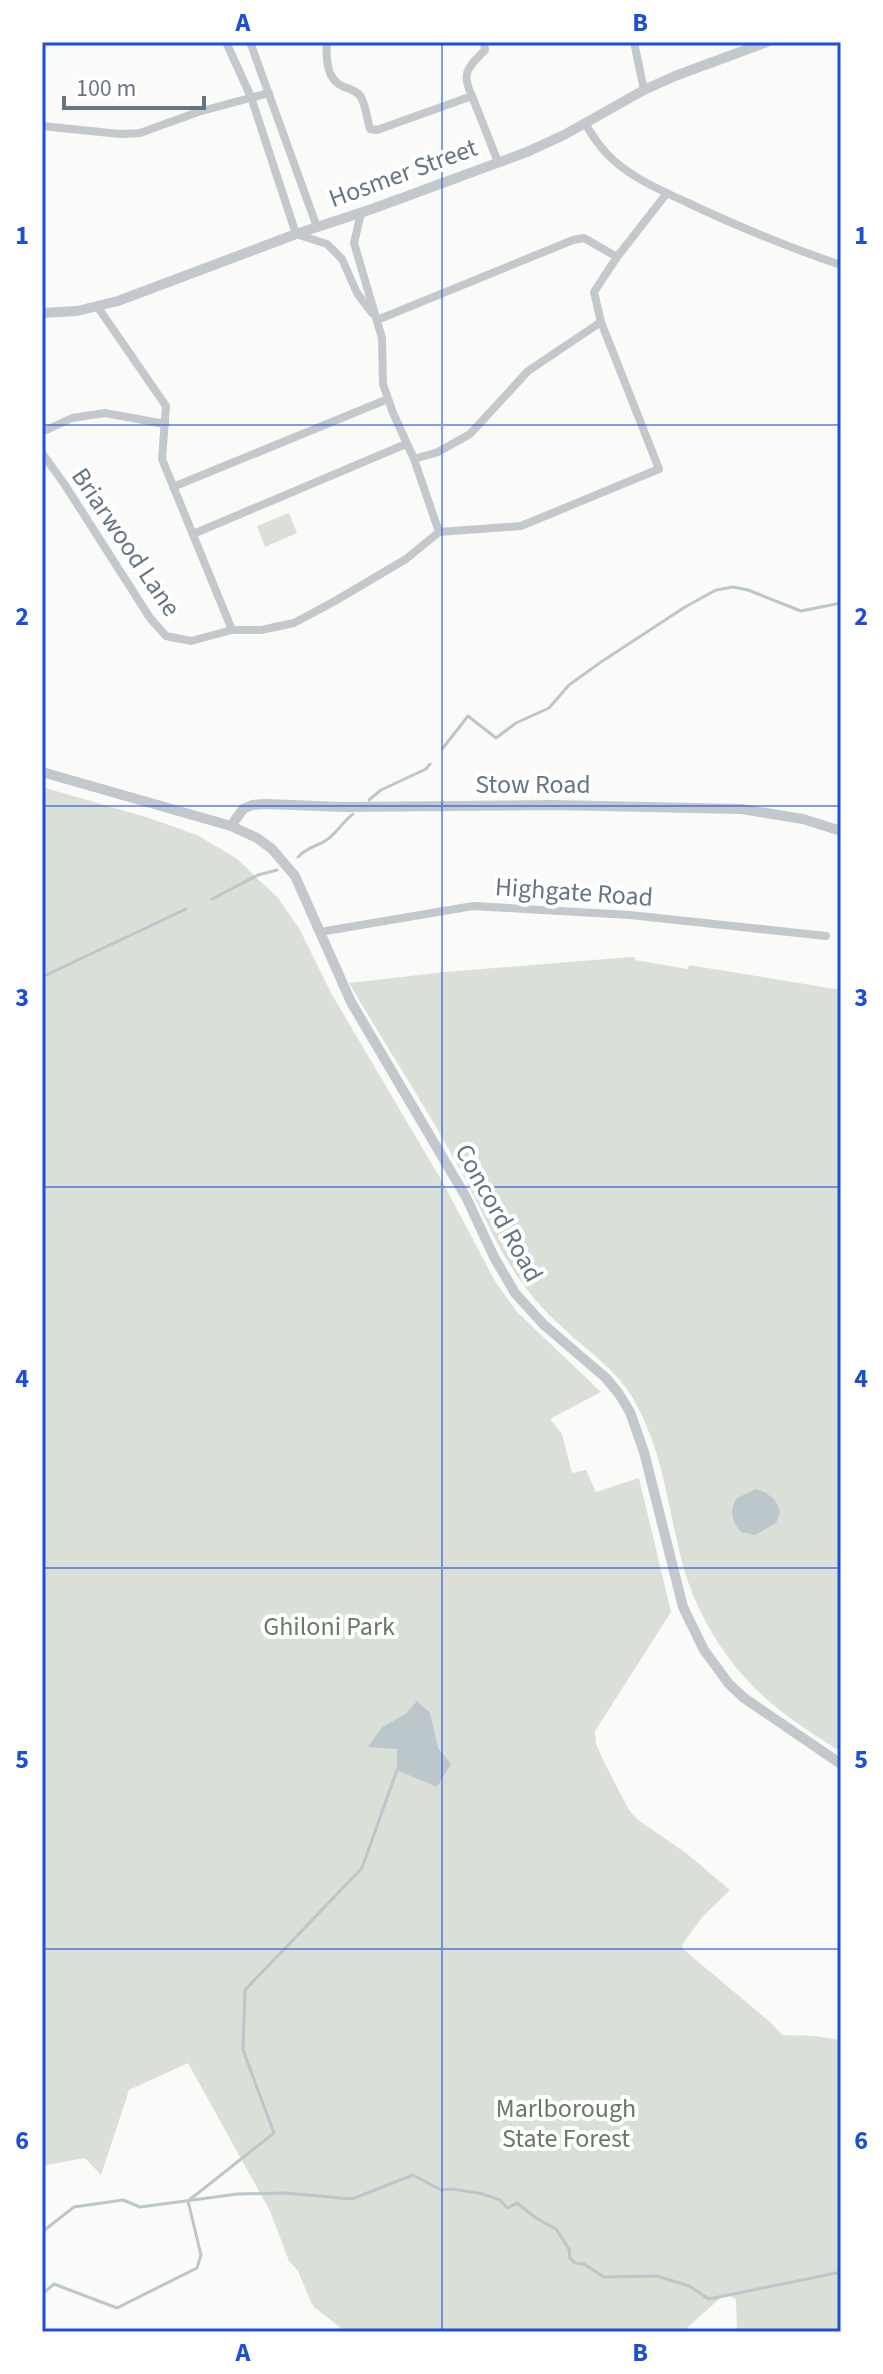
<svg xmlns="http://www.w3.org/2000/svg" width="883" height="2374" viewBox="0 0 883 2374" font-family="'Source Sans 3',sans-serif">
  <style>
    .green { fill: #dadfd7 }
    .water { fill: #bbc7cb }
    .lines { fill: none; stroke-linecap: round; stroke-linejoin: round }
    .stream { stroke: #bbc7cb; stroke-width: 3 }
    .minor { stroke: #c3c8cc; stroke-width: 8 }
    .tertiary { stroke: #c3c8cc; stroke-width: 10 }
    .grid { fill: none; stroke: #1d4ed8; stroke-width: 2; stroke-opacity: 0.55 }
    .labels { text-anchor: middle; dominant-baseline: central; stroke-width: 8; stroke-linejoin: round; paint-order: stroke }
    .street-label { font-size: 26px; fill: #657683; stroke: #fff }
    .park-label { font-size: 26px; fill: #687a64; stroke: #fff }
    .neatline { fill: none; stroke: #1d4ed8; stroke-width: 3 }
    .grid-label { font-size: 26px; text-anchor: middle; font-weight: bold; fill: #1d4ed8 }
  </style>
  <rect width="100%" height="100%" fill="#fafaf8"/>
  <!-- green -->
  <g class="green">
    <path d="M289,513L297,533L265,547L257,526Z"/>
    <path d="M42,787L146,817L197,835L236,858L278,898L300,930L331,993L443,1183L496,1283L517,1312L601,1392L550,1419L562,1434L572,1473L586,1470L596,1492L639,1478L671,1612L595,1731L596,1744L604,1762L629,1810L638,1820L686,1853L730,1890L703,1916L682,1945L683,1949L770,2022L782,2035L815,2036L841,2040V2332H737L736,2299L725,2294L682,2332H346L314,2307L311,2302L298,2271L289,2261L270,2211L188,2063L129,2090L101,2175L85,2158L42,2166Z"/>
    <path d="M631,957H635V960L688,969L689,965L841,990V1752C819,1737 796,1724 776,1707C731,1671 697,1618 682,1562C667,1503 663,1449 631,1395C614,1368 585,1349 562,1327C545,1312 531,1296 518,1277C495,1245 480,1205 461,1171C426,1107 386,1046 349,983L445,972Z"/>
  </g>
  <!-- water -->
  <g class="water">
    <path d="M756,1489C768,1493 777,1499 780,1512L776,1523L755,1535L741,1532C732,1522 729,1510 737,1498Z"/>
    <path d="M417,1701L430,1713L438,1748L451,1764L437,1787L397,1770V1749L368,1747L382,1727L406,1714Z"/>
  </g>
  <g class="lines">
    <!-- stream -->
    <g class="stream">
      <path d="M443,748L468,716L496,738L516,723L549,708L569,685L601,662L685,607L716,590L733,587L748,590L801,611L841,603"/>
      <path d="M369,800L381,790L426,769L430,764"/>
      <path d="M298,857C311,844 318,847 328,839C335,834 344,821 353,814"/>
      <path d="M212,899L258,875L277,870"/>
      <path d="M42,977L186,909"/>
      <path d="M42,2232L74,2207L123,2200L140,2207L238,2194L285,2193L352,2199L413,2175L441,2190L453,2189L483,2194L500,2200L507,2208L517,2203L536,2218L556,2229L569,2249L570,2258L575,2263L584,2264L604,2277L657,2276L689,2286L709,2299L841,2272"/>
      <path d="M42,2294L54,2284L117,2308L197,2268L201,2255L188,2201L274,2133L243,2050L245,1990L362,1868L397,1770"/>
    </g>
    <!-- minor -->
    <g class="minor">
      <path d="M226,42L251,97L296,234L327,244L342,259L357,293L372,313"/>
      <path d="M250,42L317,227"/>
      <path d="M327,42C326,59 326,80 344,87C350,89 357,91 361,97C366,106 367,119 370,129L377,130L472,96C460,72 469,67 485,50L484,42"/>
      <path d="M634,42L644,90"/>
      <path d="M472,96L498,162"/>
      <path d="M585,123C591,134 598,144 607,154C628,176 658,189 686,202C737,226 787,247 841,265"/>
      <path d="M42,126L120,134L140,133L198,112L269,93"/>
      <path d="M97,306L166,406L162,459L232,630H261L294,623L335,601L406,559L439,532L414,459L393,413L383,384L382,338L354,243L361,213"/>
      <path d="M377,320L573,240L584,238L617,257"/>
      <path d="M42,432L72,418L105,413L165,424"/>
      <path d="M42,453L65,485L150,618L166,636L191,641L232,630"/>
      <path d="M414,459L438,452L470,434L528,371L601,322"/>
      <path d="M173,487L388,399"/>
      <path d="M439,532L521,526L659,469L601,322L594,292L617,257L667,193"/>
      <path d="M193,534L406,444"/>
      <path d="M320,932L473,906L630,915L826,936"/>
    </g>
    <!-- tertiary -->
    <g class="tertiary">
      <path d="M42,313L77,311L118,301L296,234L372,209L527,152L564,135L644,90L675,76L767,42"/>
      <path d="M42,772L231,826L257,838L272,849L295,876L351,1002L466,1197L494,1257L515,1293L543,1324L606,1378L619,1394L630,1412L644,1452L683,1607L704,1650L729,1684L744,1698L841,1764"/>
      <path d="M231,826L243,809L252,805L266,804L344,807L553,805L741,809L803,819L841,831"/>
    </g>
  </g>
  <!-- grid -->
  <path class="grid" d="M442,42V2332M42,425H841M42,806H841M42,1187H841M42,1568H841M42,1949H841"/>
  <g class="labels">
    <!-- street labels -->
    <g class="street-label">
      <text transform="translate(403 173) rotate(-20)">Hosmer Street</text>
      <text transform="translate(126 542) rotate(56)">Briarwood Lane</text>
      <text x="533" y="784">Stow Road</text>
      <text transform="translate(574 892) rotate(4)">Highgate Road</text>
      <text transform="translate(499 1213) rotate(61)">Concord Road</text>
    </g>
    <!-- park labels -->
    <g class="park-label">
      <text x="329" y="1626">Ghiloni Park</text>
      <text x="566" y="2108">Marlborough<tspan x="566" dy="30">State Forest</tspan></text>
    </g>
  </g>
  <!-- border -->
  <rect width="883" height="2374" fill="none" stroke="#ffffff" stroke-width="88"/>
  <!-- scale -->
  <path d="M64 96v12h140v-12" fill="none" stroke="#657683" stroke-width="4"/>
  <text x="76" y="96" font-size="24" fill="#657683" stroke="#ffffff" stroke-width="6" paint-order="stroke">100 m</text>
  <rect x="44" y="44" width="795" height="2286" class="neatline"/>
  <g class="grid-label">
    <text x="243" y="31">A</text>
    <text x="640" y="31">B</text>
    <text x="22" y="244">1</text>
    <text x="861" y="244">1</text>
    <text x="22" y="625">2</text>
    <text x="861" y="625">2</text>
    <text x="22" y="1006">3</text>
    <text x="861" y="1006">3</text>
    <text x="22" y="1387">4</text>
    <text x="861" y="1387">4</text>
    <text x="22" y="1768">5</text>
    <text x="861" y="1768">5</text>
    <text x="22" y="2149">6</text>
    <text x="861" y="2149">6</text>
    <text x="243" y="2361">A</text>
    <text x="640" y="2361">B</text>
  </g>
</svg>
